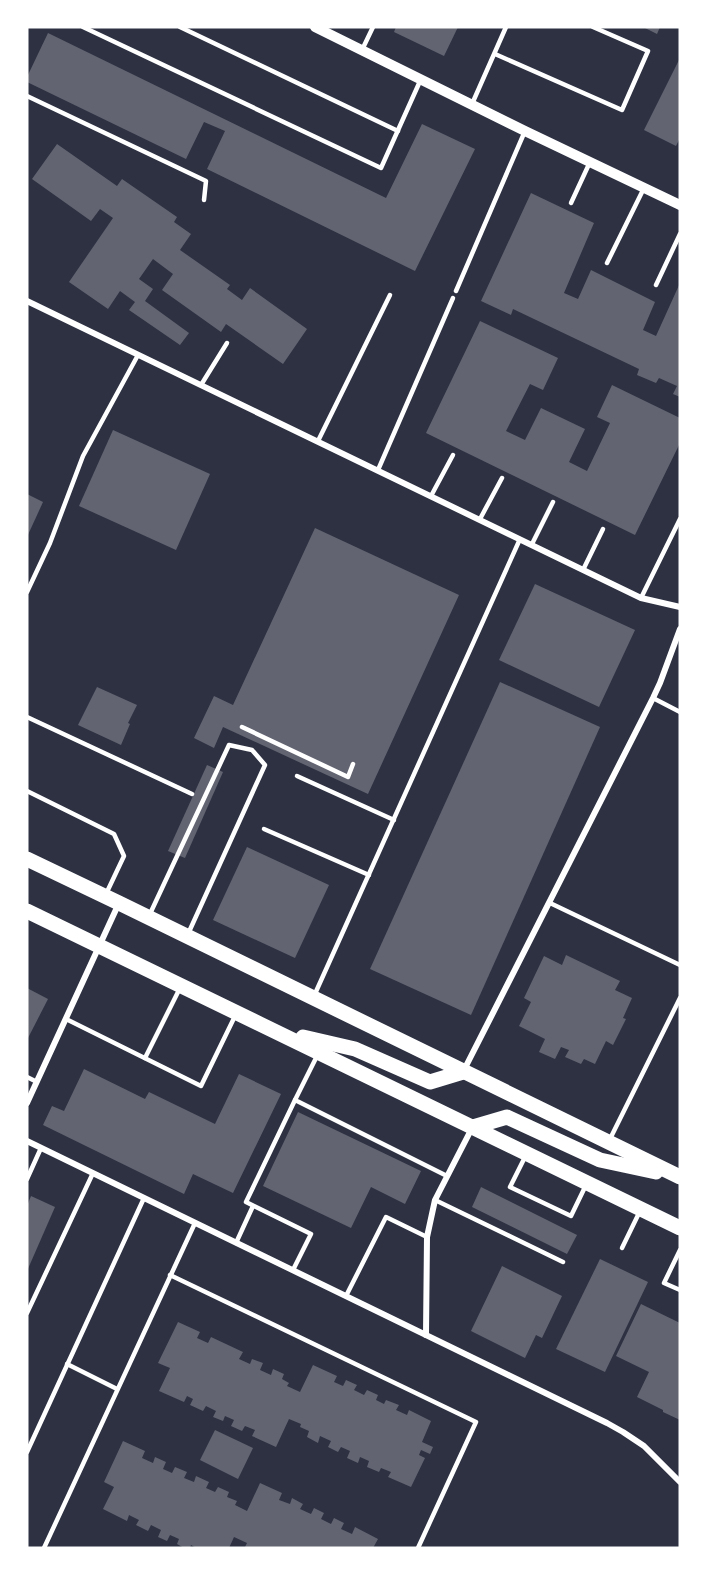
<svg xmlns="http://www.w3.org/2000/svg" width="707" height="1575" viewBox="0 0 707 1575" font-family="Raleway,sans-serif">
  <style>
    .building { fill: #626471 }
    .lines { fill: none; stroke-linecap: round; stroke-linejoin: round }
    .service { stroke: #fff; stroke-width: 4.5 }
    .minor { stroke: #fff; stroke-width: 6 }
    .tertiary { stroke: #fff; stroke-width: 10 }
    .primary { stroke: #fff; stroke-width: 15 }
  </style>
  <rect width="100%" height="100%" fill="#2d3142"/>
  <!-- building -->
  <g class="building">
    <path d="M396,27H458L444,56L394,32Z"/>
    <path d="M643,27H660L657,34Z"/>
    <path d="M48,33L386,198L422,124L475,149L415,271L207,169L225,131L204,122L186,159L27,82V77Z"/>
    <path d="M680,58V138L676,146L644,130Z"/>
    <path d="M57,144L117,186L122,179L177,217L174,222L191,234L180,250L230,285L227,289L242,300L250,288L307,329L283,364L226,324L221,332L162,290L173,274L153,259L139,279L153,289L145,301L189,333L180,345L129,310L135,302L120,291L108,309L69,282L113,218L100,209L91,221L32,179Z"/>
    <path d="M531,193L594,223L564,293L578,299L591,270L655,302L643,330L656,336L680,283V397L673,394L677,386L659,378L656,383L637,375L639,369L513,309L511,315L481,301Z"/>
    <path d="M480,321L558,358L543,390L530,384L506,431L525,440L541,408L585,429L569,462L587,471L610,423L597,417L612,385L680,418V443L635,535L426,433Z"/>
    <path d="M113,430L210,474L176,550L79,506Z"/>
    <path d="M27,494L43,502L27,537Z"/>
    <path d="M315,528L459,595L368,794L223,727L214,748L194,738L214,696L233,705Z"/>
    <path d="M535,584L635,630L599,707L499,660Z"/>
    <path d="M500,682L600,727L471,1015L370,969Z"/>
    <path d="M97,687L137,705L128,723L130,724L121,745L78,725Z"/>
    <path d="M207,765L223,772L185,858L168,851Z"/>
    <path d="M247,847L329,885L295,958L213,920Z"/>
    <path d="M566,955L620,981L615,990L632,998L623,1018L626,1019L613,1045L606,1041L595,1064L584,1059L581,1064L565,1057L569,1050L561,1047L555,1059L539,1052L545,1039L519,1026L531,1002L524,998L544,956L562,965Z"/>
    <path d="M27,988L48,999L27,1040Z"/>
    <path d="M84,1069L145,1099L149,1092L215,1124L239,1074L281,1094L233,1193L193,1174L184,1194L43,1125L52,1106L64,1111Z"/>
    <path d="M298,1112L421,1171L405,1204L371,1187L351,1228L263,1186Z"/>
    <path d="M481,1187L577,1235L567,1254L472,1207Z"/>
    <path d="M31,1196L55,1207L27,1271V1206Z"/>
    <path d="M600,1259L648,1282L605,1372L556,1349Z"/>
    <path d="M502,1266L562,1296L542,1338L536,1335L525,1358L471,1331Z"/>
    <path d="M641,1304L680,1323V1420L663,1412V1410L637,1397L649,1372L616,1356Z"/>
    <path d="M178,1322L200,1332L197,1338L208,1343L211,1337L243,1352L239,1359L250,1364L252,1359L263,1363L260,1370L271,1375L273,1369L284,1374L282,1379L289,1383L287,1386L300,1392L313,1365L337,1376L334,1382L343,1386L346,1380L357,1385L354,1390L364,1395L367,1390L378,1395L376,1400L384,1404L386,1400L399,1405L396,1410L407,1415L409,1410L431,1421L422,1442L433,1447L430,1454L421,1450L419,1455L425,1458L411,1487L388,1477L391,1472L381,1468L379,1472L367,1467L369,1461L360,1457L358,1463L347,1458L350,1451L341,1447L338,1452L328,1447L331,1441L320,1436L318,1443L307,1437L309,1431L300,1427L301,1424L289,1419L276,1447L252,1436L255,1430L245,1426L242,1431L231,1426L234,1420L225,1416L223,1421L213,1417L216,1411L206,1406L203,1411L190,1405L193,1399L187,1396L184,1402L159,1391L170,1368L158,1363Z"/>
    <path d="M215,1430L253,1448L238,1479L200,1460Z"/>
    <path d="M123,1441L145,1451L142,1458L153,1463L155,1457L166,1462L163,1469L172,1473L175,1467L187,1472L184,1478L194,1482L196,1476L209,1482L206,1488L215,1492L218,1487L229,1492L227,1497L237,1501L235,1505L247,1511L260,1483L282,1493L279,1500L290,1504L292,1498L303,1504L300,1509L311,1514L314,1508L324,1513L321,1519L331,1524L334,1518L344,1523L341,1529L352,1534L355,1527L378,1539L373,1548H247L245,1547L247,1543L234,1537L229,1548H196L191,1545L190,1548H184L177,1544L179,1539L170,1535L167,1541L158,1537L161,1530L151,1525L148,1531L136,1525L139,1520L129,1515L127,1521L103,1509L114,1487L104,1482Z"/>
  </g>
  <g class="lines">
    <!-- service -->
    <g class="service">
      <path d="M83,27L381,168L421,79"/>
      <path d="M180,27L398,131"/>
      <path d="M362,50L373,27"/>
      <path d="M495,54L622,110L648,51L593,27"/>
      <path d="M27,96L206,181L204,200"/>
      <path d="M472,104L506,27"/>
      <path d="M571,203L590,162"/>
      <path d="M607,263L644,188"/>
      <path d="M656,285L680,234"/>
      <path d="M456,291L525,131"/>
      <path d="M201,385L227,343"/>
      <path d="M318,441L390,295"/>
      <path d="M378,470L453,298"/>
      <path d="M431,496L453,455"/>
      <path d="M480,519L502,478"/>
      <path d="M532,544L553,502"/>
      <path d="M583,570L603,529"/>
      <path d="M27,592L50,543L83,456L138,355"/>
      <path d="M641,598L680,519"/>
      <path d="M653,698L680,712"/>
      <path d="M27,717L192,794"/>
      <path d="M242,727L348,777L353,764"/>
      <path d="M297,776L394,820"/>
      <path d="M27,791L114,834L124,856L106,894"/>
      <path d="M264,829L369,875"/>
      <path d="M550,903L680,965"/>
      <path d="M149,916L229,745L252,750L265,765L188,934"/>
      <path d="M314,996L520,539"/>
      <path d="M66,1019L201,1086L236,1014"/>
      <path d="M318,1054L295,1100L447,1176"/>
      <path d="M145,1058L180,988"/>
      <path d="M27,1077L37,1082"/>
      <path d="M609,1141L680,998"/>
      <path d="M525,1157L510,1187L571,1216L586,1185"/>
      <path d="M27,1179L41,1148"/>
      <path d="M435,1200L563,1262"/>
      <path d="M236,1243L253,1206"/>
      <path d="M622,1248L640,1211"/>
      <path d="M680,1250L664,1283L680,1290"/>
      <path d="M293,1270L311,1234L246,1202L295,1100"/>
      <path d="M170,1275L476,1422L418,1548"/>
      <path d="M346,1296L386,1217L427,1237"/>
      <path d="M27,1313L93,1173"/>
      <path d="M67,1364L117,1389"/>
      <path d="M27,1452L144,1198"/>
      <path d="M44,1548L195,1223"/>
    </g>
    <!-- minor -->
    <g class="minor">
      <path d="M27,301L641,598L680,607"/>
      <path d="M464,1070L653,698L660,683L680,629"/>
      <path d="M27,1103L119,903"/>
      <path d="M27,1141L607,1423L623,1432L644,1446L680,1482"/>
      <path d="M426,1335L427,1237L435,1200L472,1128"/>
    </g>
    <!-- tertiary -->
    <path class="tertiary" d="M315,27L525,131L680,205"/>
    <!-- primary -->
    <g class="primary">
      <path d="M27,859L119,903L680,1177"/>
      <path d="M27,911L680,1228"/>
      <path d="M303,1037L355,1049L430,1082L463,1072"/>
      <path d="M473,1127L507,1117L600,1160L656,1172"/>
    </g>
  </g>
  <!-- border -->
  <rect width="707" height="1575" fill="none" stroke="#ffffff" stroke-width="57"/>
</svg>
